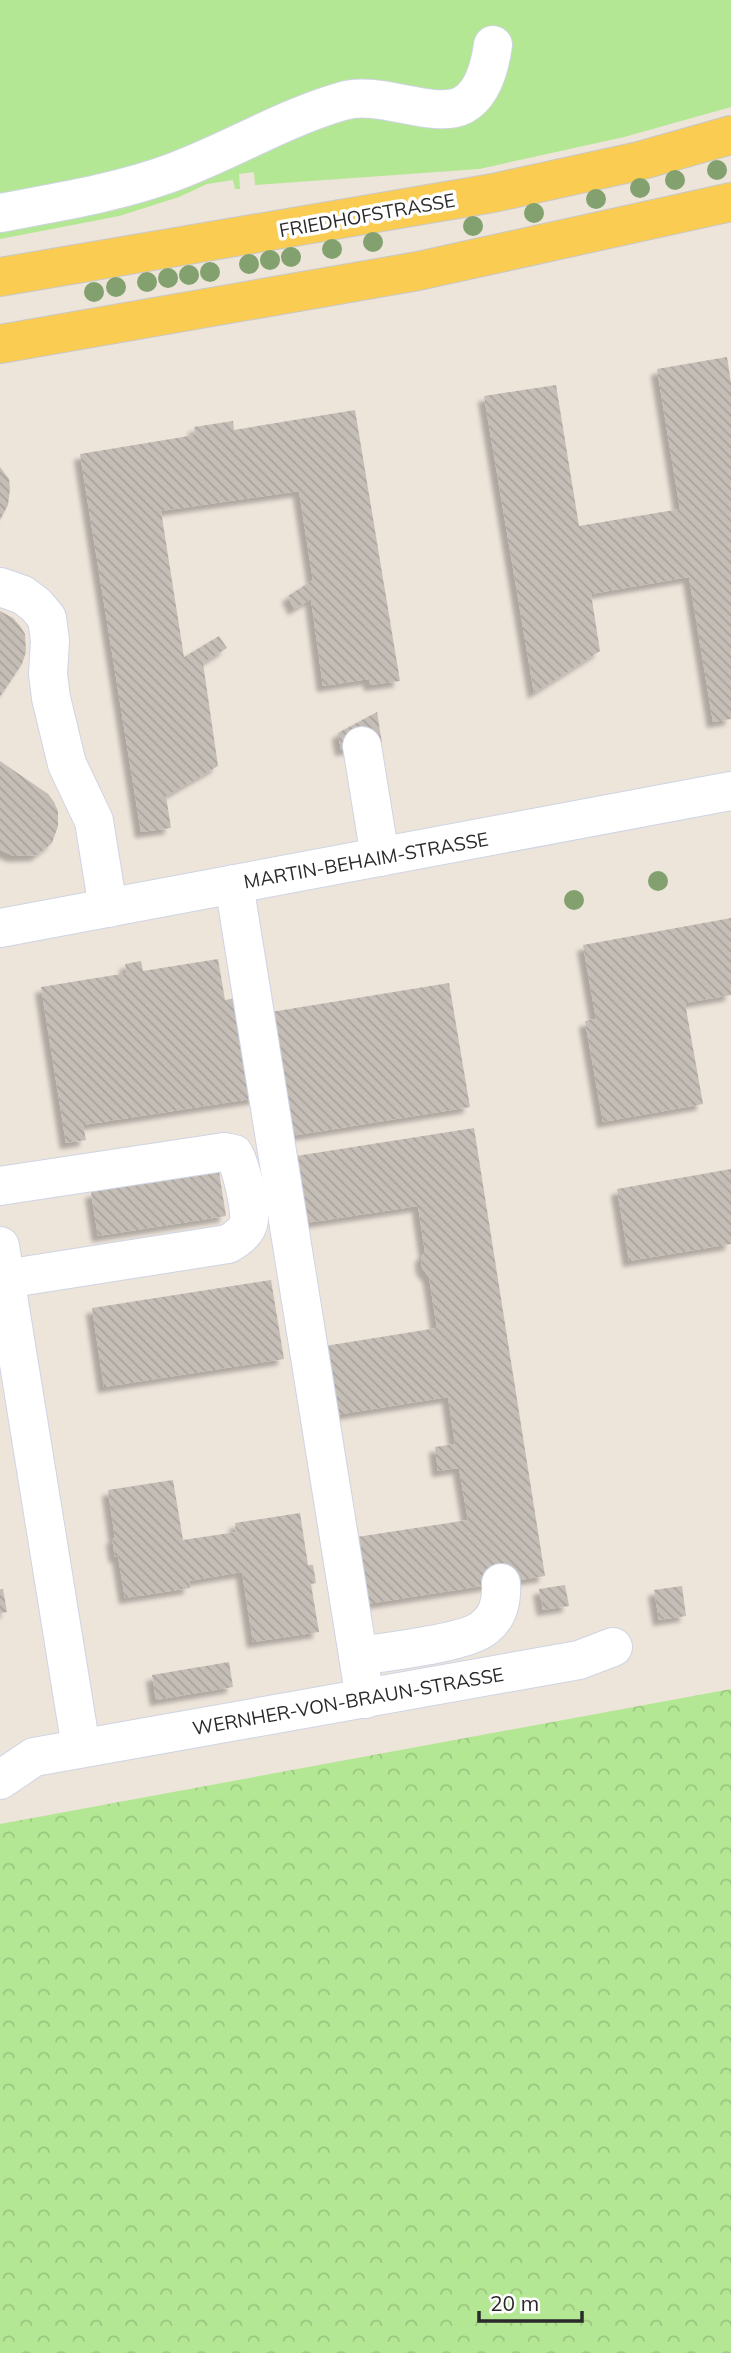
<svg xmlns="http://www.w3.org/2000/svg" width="731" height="2353" viewBox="0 0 731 2353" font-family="Mulish,sans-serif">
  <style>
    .grass { fill: #b3e793 }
    .forest { fill: url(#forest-crowns) }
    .building { fill: url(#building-back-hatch); filter: url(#shadow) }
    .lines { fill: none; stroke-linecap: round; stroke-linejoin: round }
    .minor-casing { stroke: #cfd4e4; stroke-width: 40 }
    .major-casing { stroke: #c8c8c8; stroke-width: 40 }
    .minor { stroke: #fff; stroke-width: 38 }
    .major { stroke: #facc52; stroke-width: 38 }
    .tree { fill: #82a16e }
    .labels { text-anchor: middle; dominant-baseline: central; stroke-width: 7; stroke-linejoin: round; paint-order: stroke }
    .street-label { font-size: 19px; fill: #2a2a2a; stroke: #fff }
  </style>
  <defs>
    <pattern id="forest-crowns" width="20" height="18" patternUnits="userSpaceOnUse" patternTransform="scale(1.75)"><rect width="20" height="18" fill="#b3e793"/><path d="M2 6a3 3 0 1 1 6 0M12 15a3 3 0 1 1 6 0" fill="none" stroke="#9ac67f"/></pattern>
    <pattern id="building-back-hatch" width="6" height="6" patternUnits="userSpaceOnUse" patternTransform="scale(1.75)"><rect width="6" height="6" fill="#c5beb7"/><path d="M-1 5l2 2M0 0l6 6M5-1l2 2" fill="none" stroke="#a9a39e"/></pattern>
    <filter id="shadow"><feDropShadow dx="-6" dy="6" stdDeviation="2" flood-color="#0004"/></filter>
  </defs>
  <rect width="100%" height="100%" fill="#ede4da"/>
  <!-- grass -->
  <path class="grass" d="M0,0H731V107L624,137L479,169L255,185L254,172L239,174L240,189H235L233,180L207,184L179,197L119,216L0,239Z"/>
  <!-- forest -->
  <path class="forest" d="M731,1689V2353H0V1824Z"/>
  <!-- building -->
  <g class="building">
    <path d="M727,357L731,383V719L713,722L689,577L591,594L600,651L534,693L484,396L556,385L579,526L680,509L657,369Z"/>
    <path d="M355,410L400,681L370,685L369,679L323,686L311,599L294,609L288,596L313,580L299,491L161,511L184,657L219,636L227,648L203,663L218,766L166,796L171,828L141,832L80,454L195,435L194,427L233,421L234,430Z"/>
    <path d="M0,467L9,479L10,489L8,505L0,520Z"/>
    <path d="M0,611L13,618L20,626L25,634L26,652L22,664L0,697Z"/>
    <path d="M377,712L382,743L341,750L338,733Z"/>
    <path d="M0,761L48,794L54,802L58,811V826L52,843L37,855L14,856L0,850Z"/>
    <path d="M731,918V995L685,1003L703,1104L603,1122L585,1021L596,1019L583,945Z"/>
    <path d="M218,959L225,1000L242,997L257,1098L83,1125L86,1140L66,1143L41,987L127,973L125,964L141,961L143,971Z"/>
    <path d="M449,983L470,1107L285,1137L265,1013Z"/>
    <path d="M474,1128L545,1576L367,1604L357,1537L468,1520L459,1468L438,1471L435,1447L455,1444L448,1397L336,1415L325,1346L437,1328L429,1277L422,1268L421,1257L425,1252L418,1206L306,1223L296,1156Z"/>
    <path d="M731,1169V1244L629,1261L617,1189Z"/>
    <path d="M219,1172L226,1216L98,1236L91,1192Z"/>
    <path d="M271,1280L284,1359L104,1387L92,1308Z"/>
    <path d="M173,1480L183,1540L236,1532L235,1523L300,1513L308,1565H313L316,1583L311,1584L319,1632L253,1642L242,1572L189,1581L190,1588L125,1598L118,1556L115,1557L112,1538H115L108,1490Z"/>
    <path d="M565,1585L569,1606L543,1610L539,1589Z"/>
    <path d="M682,1586L686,1616L659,1620L654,1590Z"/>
    <path d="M0,1589H3L7,1612L0,1613Z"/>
    <path d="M229,1662L233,1687L156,1700L152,1675Z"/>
  </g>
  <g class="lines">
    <!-- minor casing -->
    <g class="minor-casing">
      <g id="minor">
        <path d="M0,213C57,202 116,193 171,173C229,152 283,118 343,101C380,90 434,120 463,105C483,94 490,66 493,45"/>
        <path d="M0,587L23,595L36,605L47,618L50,641L48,674L51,698L67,764L94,821L108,908"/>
        <path d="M362,746L380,857"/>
        <path d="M234,884L365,1699"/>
        <path d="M0,928L731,791"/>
        <path d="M0,1186L224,1152L234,1154C241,1167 250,1204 249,1220C248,1231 237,1239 228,1244L5,1279"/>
        <path d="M0,1246L81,1748"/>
        <path d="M358,1656C385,1652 468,1643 485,1627C499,1616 502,1599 501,1583"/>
        <path d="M0,1780L34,1757L579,1660L613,1647"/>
      </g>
    </g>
    <!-- major casing -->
    <g class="major-casing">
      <g id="major">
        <path d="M0,277L493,193L639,161L731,135"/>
        <path d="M0,344L418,271L731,202"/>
      </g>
    </g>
    <!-- minor -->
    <use href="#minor" class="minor"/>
    <!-- major -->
    <use href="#major" class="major"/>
  </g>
  <!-- trees -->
  <g class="tree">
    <circle cx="717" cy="170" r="10"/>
    <circle cx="675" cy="180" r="10"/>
    <circle cx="640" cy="188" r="10"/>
    <circle cx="596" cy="199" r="10"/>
    <circle cx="534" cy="213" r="10"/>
    <circle cx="473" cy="226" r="10"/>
    <circle cx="373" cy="242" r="10"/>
    <circle cx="332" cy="249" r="10"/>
    <circle cx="291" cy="257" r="10"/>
    <circle cx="270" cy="260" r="10"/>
    <circle cx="249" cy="264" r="10"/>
    <circle cx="210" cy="272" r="10"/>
    <circle cx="189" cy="275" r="10"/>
    <circle cx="168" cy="278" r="10"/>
    <circle cx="147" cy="282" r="10"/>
    <circle cx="116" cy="287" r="10"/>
    <circle cx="94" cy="292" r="10"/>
    <circle cx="658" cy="881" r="10"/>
    <circle cx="574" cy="900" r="10"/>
  </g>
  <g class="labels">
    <!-- street labels -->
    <g class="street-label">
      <text transform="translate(367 215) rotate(-10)">FRIEDHOFSTRASSE</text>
      <text transform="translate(366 860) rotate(-10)">MARTIN-BEHAIM-STRASSE</text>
      <text transform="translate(348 1701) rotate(-10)">WERNHER-VON-BRAUN-STRASSE</text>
    </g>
  </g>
  <!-- scale -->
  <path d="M479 2311v10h103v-10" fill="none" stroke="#2a2a2a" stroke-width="3.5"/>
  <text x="490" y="2311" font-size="21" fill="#2a2a2a" stroke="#ffffff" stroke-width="5" paint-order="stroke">20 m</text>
</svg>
